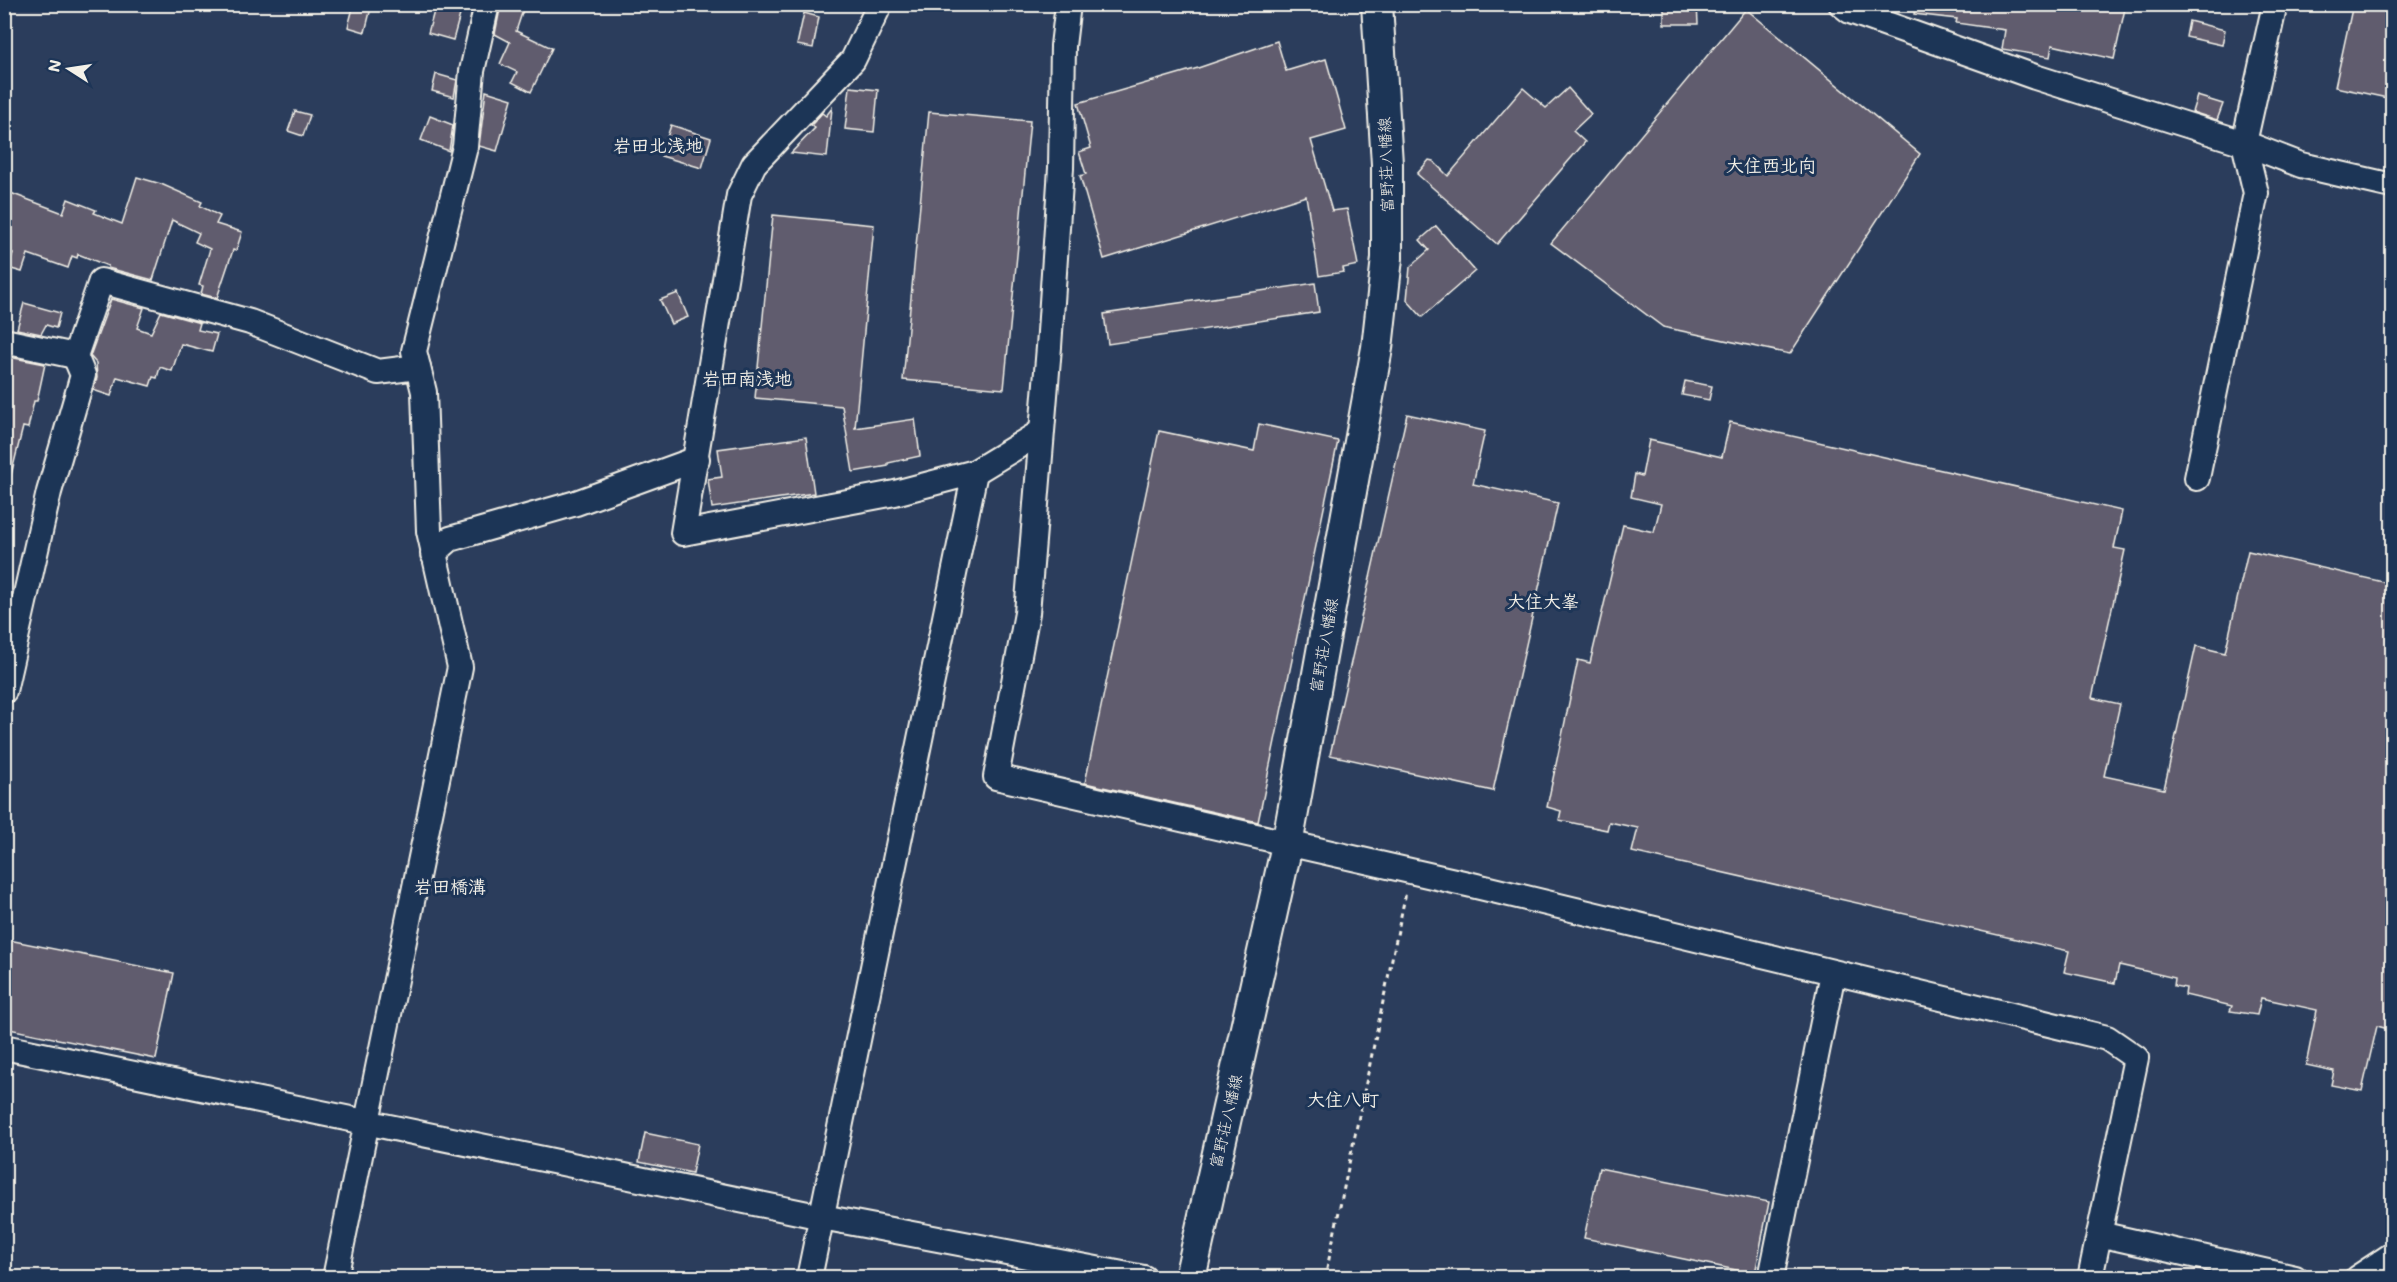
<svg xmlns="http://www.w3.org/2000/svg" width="2397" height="1282" viewBox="0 0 2397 1282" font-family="Mali,'Klee One',sans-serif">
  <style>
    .building { fill: #615c6e; stroke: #f4f1e8; stroke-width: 1.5 }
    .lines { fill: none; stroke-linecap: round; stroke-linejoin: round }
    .minor-casing { stroke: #f4f1e8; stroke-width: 28 }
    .major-casing { stroke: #f4f1e8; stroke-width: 34 }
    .path { stroke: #f4f1e8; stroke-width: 3; stroke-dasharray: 4.5 4.5; stroke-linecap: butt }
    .minor { stroke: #1d3557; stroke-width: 24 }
    .major { stroke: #1d3557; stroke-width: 30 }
    .labels { text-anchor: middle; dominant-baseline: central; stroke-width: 6; stroke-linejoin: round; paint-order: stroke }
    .street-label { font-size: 16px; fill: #f4f1e8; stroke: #1d3557 }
    .neighbourhood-label { font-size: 18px; font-weight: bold; fill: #f4f1e8; stroke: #1d3557 }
  </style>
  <rect width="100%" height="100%" fill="#2b3d5c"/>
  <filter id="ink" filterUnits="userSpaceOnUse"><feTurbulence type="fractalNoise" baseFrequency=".0167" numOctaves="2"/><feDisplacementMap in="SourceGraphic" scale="12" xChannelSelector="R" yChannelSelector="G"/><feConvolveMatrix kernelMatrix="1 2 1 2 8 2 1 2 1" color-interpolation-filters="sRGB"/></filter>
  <g filter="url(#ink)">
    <!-- building -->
    <g class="building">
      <path d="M354,4H372L365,32L348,27Z"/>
      <path d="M436,4H463L453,40L428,33Z"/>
      <path d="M501,4H525L516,31L552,48L531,92L512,82L517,72L500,64L510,42L495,34Z"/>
      <path d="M1664,4H1697L1698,24H1664Z"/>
      <path d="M1915,4H2126L2114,59L2052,45L2050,57L2002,49L2005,30L1956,23L1957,19L1914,14Z"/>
      <path d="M2353,4H2392V99L2335,87Z"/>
      <path d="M1746,9L1920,154L1790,354L1663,327L1551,243Z"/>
      <path d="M804,13L819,17L813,48L797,45Z"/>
      <path d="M2189,21L2225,30L2222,45L2186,37Z"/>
      <path d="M1277,41L1286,71L1326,59L1346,130L1311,140L1332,211L1347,209L1358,265L1343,268L1344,272L1319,276L1306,196L1104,259L1080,176L1086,174L1079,152L1091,148L1078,103L1198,68Z"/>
      <path d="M436,74L457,80L454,97L432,91Z"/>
      <path d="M850,87L878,90L874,132L845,129Z"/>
      <path d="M1523,88L1546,108L1568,88L1591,114L1573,131L1585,142L1497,244L1417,174L1429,160L1433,161L1448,176Z"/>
      <path d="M486,91L512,99L497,151L479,146Z"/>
      <path d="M2197,96L2223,104L2217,120L2192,112Z"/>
      <path d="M832,108L827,157L791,153L815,128L811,125L814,122L822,113L826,116Z"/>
      <path d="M295,111L310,115L303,136L288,131Z"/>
      <path d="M929,112L1030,121L1004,389L903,380Z"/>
      <path d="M430,116L453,125L449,151L421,140Z"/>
      <path d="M671,125L711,138L702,168L661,156Z"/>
      <path d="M137,177L161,184L202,202L200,206L220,216L216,224L242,232L236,251L233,250L217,298L201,294L203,286L199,285L210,249L195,242L199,233L172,220L153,280L108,268V266L78,254L77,258L72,256L68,268L28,254L22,272L8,268L13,253L7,251L10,240L6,238L10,228L4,226V202L8,192L63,213L68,199L96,210L94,213L122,224Z"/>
      <path d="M773,215L874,225L855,428L915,419L920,456L888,463V466L853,472L842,406L755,398Z"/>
      <path d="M1436,226L1475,271L1422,317L1407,300L1410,267L1429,250L1420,240Z"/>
      <path d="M1315,283L1319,312L1108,344L1104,314Z"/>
      <path d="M678,293L688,317L671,324L660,300Z"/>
      <path d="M111,299L144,308L137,328L151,333L161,312L200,323L198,330L217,334L212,352L181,344L172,371L160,367L157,378L153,377L150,386L117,377L111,396L93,390L97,378L96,363L90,356Z"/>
      <path d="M24,303L60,313L56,328L46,325L41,334L17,329Z"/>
      <path d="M4,356L45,364L37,401H34L28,428L23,427L10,479H4Z"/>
      <path d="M1685,381L1712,386L1709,400L1682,395Z"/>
      <path d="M1407,414L1485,431L1473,484L1558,503L1493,791L1330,755Z"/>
      <path d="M1730,422L2122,511L2114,548L2125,550L2092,698L2120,704L2104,776L2164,789L2196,646L2225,653L2248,551L2392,584V1030L2377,1026L2362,1091L2331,1085L2334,1071L2306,1065L2317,1010L2261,998L2257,1015L2230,1011L2232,1006L2185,995L2186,988L2174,986L2175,978L2119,965L2115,983L2064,972L2069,951L1632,852L1638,828L1609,822L1607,830L1559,820L1561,811L1547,807L1578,660L1590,663L1623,525L1654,532L1661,504L1631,497L1635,474L1642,476L1649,440L1722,457Z"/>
      <path d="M1259,424L1338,441L1258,822L1085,783L1159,431L1254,451Z"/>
      <path d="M806,437L814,493L712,508L708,479L722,477L718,449Z"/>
      <path d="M4,939L174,973L156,1059L4,1028Z"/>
      <path d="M645,1133L698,1144L692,1173L639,1162Z"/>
      <path d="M1599,1168L1769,1202L1755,1274L1584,1238Z"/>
    </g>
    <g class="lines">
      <!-- minor casing -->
      <g class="minor-casing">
        <g id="minor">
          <path d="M880,4L853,60L754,164L739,195L683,533L895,493L975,472L1041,432"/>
          <path d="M1068,4L1063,46L1061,168L1049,347L1027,613L996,777L1472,885L2107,1038L2136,1058L2090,1278"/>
          <path d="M1841,4L1850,11L2035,77L2244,143L2301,165L2392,186"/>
          <path d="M4,341L75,356"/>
          <path d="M2197,478L2256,193L2244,143L2275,4"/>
          <path d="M433,554L450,539L576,503L697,459"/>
          <path d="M4,691L49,492L83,375L75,356L101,281L250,322L378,372L418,367"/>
          <path d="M4,1047L822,1217L1144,1278"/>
          <path d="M2099,1234L2295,1278"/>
          <path d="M335,1278L460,667L429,531L424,392L414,351L465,147L472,71L487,4"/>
          <path d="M809,1278L975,472"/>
          <path d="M1771,1278L1833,973"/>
          <path d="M2357,1278L2392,1255"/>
        </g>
      </g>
      <!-- major casing -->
      <g class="major-casing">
        <path id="major" d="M1190,1278L1287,845L1377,348L1387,258V164L1377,4"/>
      </g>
      <!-- path -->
      <path class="path" d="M1325,1278L1406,892"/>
      <!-- minor -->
      <use href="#minor" class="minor"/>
      <!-- major -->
      <use href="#major" class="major"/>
    </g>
  </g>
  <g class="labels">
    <!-- street labels -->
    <g class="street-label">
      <text transform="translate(1385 165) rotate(-92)">富野荘八幡線</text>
      <text transform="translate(1323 645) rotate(-80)">富野荘八幡線</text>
      <text transform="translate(1225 1121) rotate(-77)">富野荘八幡線</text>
    </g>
    <!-- neighbourhood labels -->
    <g class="neighbourhood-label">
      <text x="658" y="145">岩田北浅地</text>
      <text x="1771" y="165">大住西北向</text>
      <text x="747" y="378">岩田南浅地</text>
      <text x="1543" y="601">大住大峯</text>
      <text x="450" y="886">岩田橋溝</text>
      <text x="1343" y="1099">大住八町</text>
    </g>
  </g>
  <!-- margin -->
  <rect width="2397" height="1282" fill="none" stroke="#1d3557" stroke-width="24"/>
  <rect x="12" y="12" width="2373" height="1258" fill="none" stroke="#f4f1e8" stroke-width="2" filter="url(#ink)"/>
  <!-- north arrow -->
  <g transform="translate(69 69) rotate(282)" stroke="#1d3557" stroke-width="4.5" paint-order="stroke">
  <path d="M0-4.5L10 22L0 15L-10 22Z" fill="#f4f1e8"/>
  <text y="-9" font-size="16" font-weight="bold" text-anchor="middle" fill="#f4f1e8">N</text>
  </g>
</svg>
